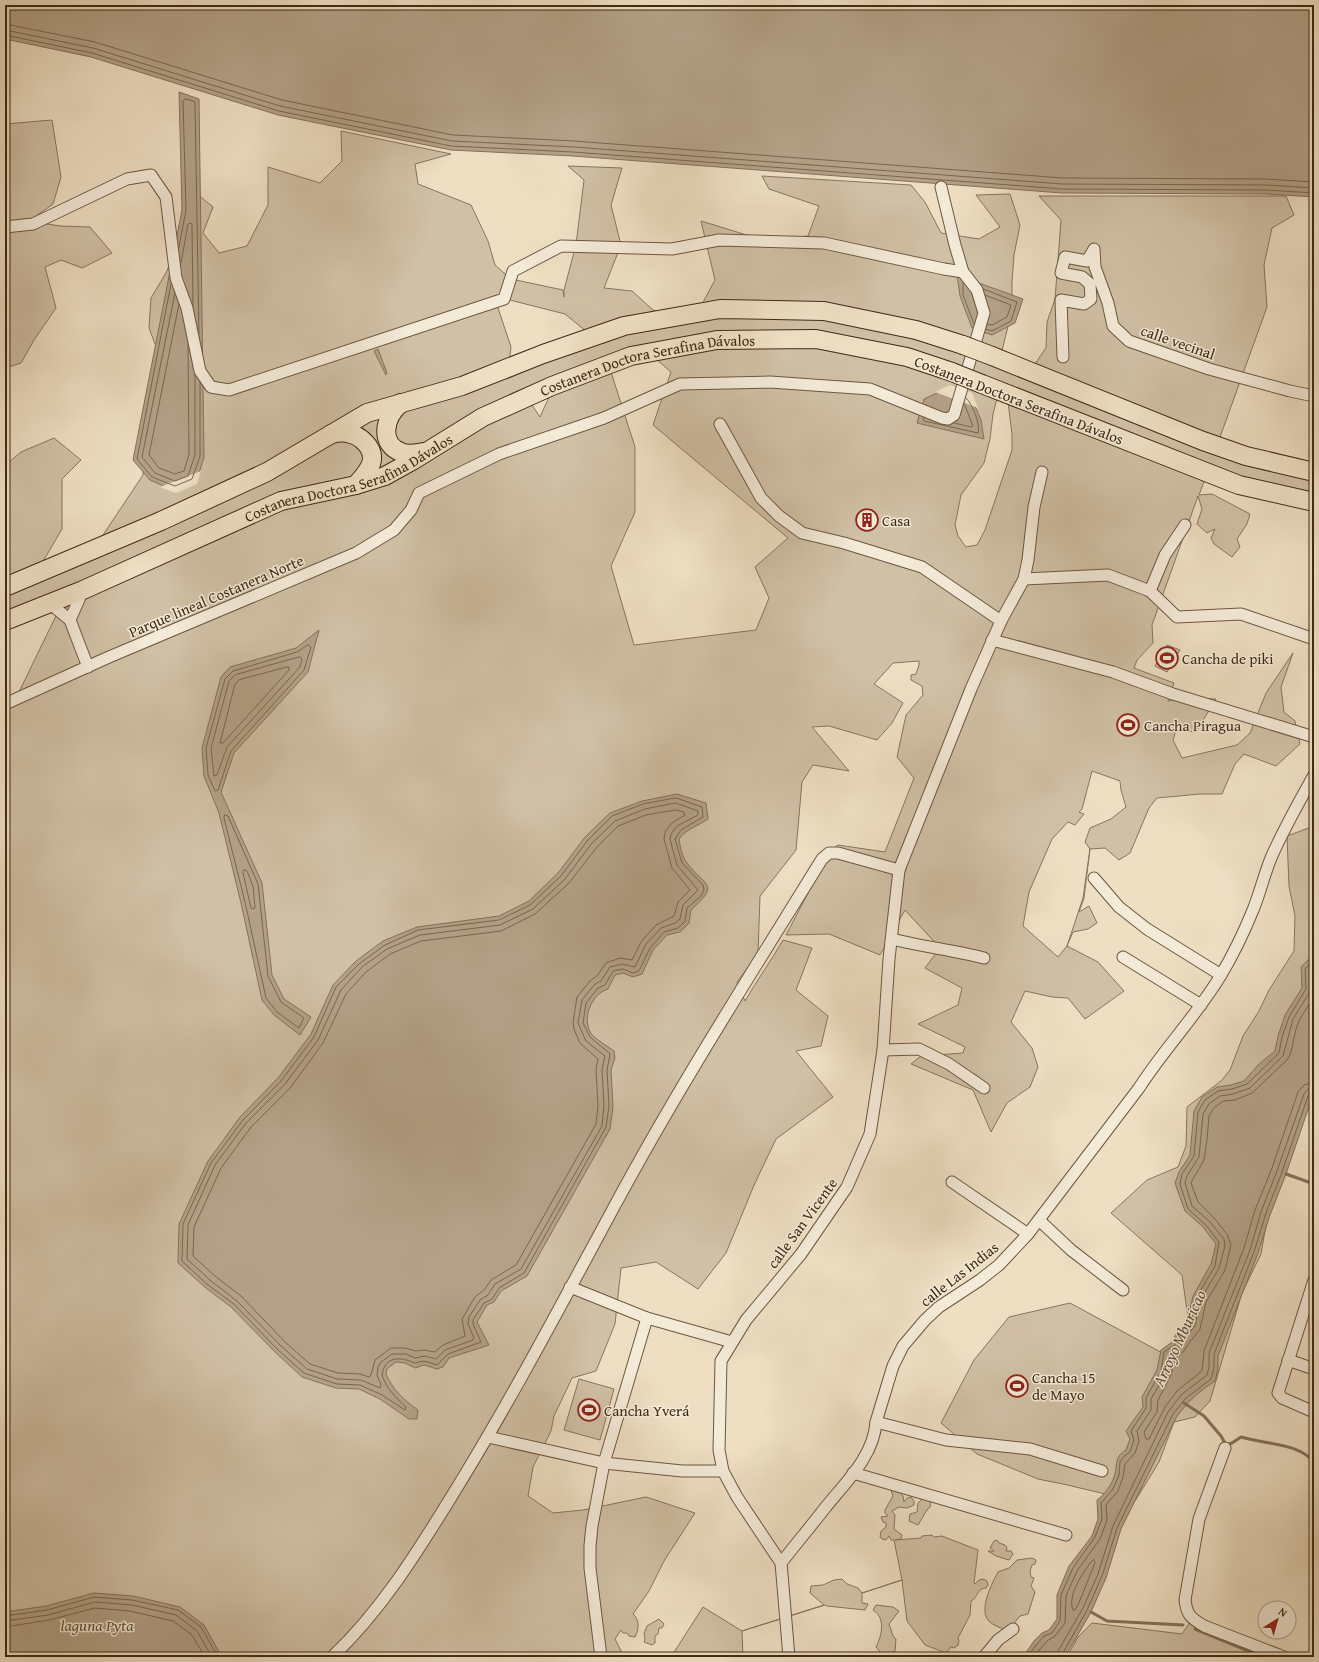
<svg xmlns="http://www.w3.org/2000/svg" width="1319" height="1662" viewBox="0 0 1319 1662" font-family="'Gentium Book Plus',serif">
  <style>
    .green { fill: #d0c0a5; stroke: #88755c; fill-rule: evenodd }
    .water { fill: #b3a187; stroke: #857159 }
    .pier { fill: #eedfc3 }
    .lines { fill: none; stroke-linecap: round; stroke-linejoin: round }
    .shore { stroke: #7a664d; stroke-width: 1 }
    .stream { stroke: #857159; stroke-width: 3 }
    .minor-casing { stroke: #6c573f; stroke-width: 13 }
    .trunk-casing { stroke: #402a13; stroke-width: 20 }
    .minor { stroke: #f4ead8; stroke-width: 11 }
    .trunk { stroke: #eedfc3; stroke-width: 18 }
    .trunk-bridge-casing { stroke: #402a13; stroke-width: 20; stroke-linecap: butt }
    .trunk-bridge { stroke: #eedfc3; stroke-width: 18 }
    .labels { text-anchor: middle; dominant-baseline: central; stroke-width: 3; stroke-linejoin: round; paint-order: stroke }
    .street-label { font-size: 15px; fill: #402a13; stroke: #f4ead8 }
    .poi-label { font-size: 15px; fill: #402a13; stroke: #f4ead8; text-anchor: start }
    .water-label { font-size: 16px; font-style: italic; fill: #624e36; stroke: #f4ead8 }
  </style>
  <rect width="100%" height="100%" fill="#eedfc3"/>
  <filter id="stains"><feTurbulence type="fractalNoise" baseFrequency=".005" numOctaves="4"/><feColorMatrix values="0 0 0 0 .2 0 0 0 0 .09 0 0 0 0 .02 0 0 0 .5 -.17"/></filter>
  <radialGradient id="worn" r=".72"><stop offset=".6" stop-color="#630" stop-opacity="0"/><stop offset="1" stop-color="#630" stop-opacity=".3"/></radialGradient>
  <!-- green -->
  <g class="green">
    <path d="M52,120L61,177L53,204L29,221L60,226L90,227L112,253L82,268L61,260L45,267L56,308L34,340L21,363L5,368V124Z"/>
    <path d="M341,131L451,154L415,164L418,184L471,205L488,241L495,265L511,279L563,290L564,297V290L576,245L584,180L568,166L622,168L611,205L621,245L604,288L632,291L653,310L685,320L694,319L715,280L701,221L763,240L808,236L819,206L769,189L762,176L911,185L925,202L941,233L979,239L1000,227L976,195L1010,194L1020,225L1014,255L1012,282V310L1000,359L1028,374L1046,348L1047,322L1055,299L1061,220L1039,196H1286L1294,215L1272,228L1264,265L1267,307L1215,451L1314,477V496L1209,468L1199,495L1212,494L1250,514L1247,524L1237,539L1240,547L1232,557L1214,544L1211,538L1215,529L1207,533L1197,524L1202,509L1198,496L1152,625L1153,643L1137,660L1134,668L1174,683L1168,701L1187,698L1216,699L1196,732L1176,730L1173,740L1182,758L1237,745L1250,733L1266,693L1293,653L1281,687L1284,712L1295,721L1300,744L1276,766L1244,754L1235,764L1222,794H1200L1157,798L1149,808L1130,853L1119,860L1105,848L1090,849L1084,898L1079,912L1089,906L1097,923L1088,929L1073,932L1067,946L1098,962L1124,991L1085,1019L1068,998L1052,997L1025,991L1011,1022L1032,1048L1038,1067L1030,1087L1007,1103L991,1132L973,1090L911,1064L921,1056L963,1053L965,1047L918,1024L958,1005L962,988L925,968L940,948L905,910L880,955L829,934L786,935L808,893L814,862L838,845L885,852L914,778L897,757L906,715L923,695L922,686L911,680V675L916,674L919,665V661L893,663L874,684L903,703L892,723L877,740L829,726L812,727L849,771L813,765L802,782L796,850L760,896L758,954L737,982L745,1001C757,980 771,961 783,940L812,948L796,990L828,1016L821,1046L796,1051L833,1097L776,1139L755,1183L726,1253L698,1289L656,1262L621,1268L615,1324L596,1371L572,1378L554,1416L551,1431L533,1467L528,1496L553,1513L583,1510L646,1497L695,1513L664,1561L649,1591L633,1614C640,1620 639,1630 635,1637L629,1636L627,1633H623L621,1630L615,1639L624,1657H5V698L19,692L71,585L5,615V461L8,463L21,452L54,438L81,460L62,479V529L42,563L87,559L143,475V415L163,365L149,328L151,298L166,273L182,232L192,190L213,207L203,233L219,253L247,246L268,205V167L320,183L342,161ZM494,296L565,314L593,337L582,347L507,379L511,347ZM641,346L671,372L653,425L788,538L755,567L769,598L756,630L634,645L611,566L635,512V447L610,369ZM559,375L540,417L526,396ZM1000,387L1008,402L1012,434V450L985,530L977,545L966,547L958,536L955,525L961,495L984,463L990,439L993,414ZM1092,771L1120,781L1121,790L1126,807L1111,819L1090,828L1085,842L1090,849L1083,898L1067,946L1058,957L1023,926L1029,892L1052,839L1068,822L1075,825L1084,814L1079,812L1082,809Z"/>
    <path d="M1167,645L1180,650L1167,672L1155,666Z"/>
    <path d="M1314,826V1082L1269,1208L1261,1254L1242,1293L1210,1401L1195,1417L1174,1422L1159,1462L1135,1501L1063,1484L1038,1479L977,1454L941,1423L974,1360L1009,1317L1070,1303L1166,1355L1188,1318L1182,1275L1111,1213L1147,1180L1178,1167L1186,1146L1187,1107L1221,1081L1230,1070L1243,1036L1259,1011L1269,990L1294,951L1295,916L1289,886L1287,836Z"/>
    <path d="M579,1379L614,1389L600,1440L564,1430Z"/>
    <path d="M896,1489L903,1496L904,1502L907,1498L911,1497L914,1501V1505L907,1508L899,1507L892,1511L895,1515L894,1529L902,1535L901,1539L895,1540L921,1538L922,1536L932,1535L934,1537L942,1536L978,1550L974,1583L975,1584L979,1580L983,1579L987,1581L988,1585L986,1588C977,1588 978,1598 971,1601L970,1615L958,1638L959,1641L958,1645L954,1648L951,1647L946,1653L925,1645L907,1621L902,1580L862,1593V1603L868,1604L865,1610L827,1606L825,1605L742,1631L743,1657H664H671L703,1607L742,1631L824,1605L810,1593L811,1586L823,1585L834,1580L842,1579L847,1584L858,1588L862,1593L902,1580L894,1540H891L889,1536L886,1540L882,1539L880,1537L881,1531L886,1527V1523L883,1522L881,1517L888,1516L885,1513V1510L893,1496L891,1490Z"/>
    <path d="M923,1498L931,1501L930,1507L927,1510L918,1525L909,1521L910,1514L917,1512L918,1503Z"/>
    <path d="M997,1540L999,1543L1005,1545L1007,1548L1006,1551H1011L1013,1554L1009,1560L996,1556L988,1551H994L990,1548L994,1541Z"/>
    <path d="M1032,1558L1036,1560L1035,1564L1032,1565L1030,1571L1031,1577L1034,1578L1031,1586L1035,1592L1028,1614L1020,1616L1008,1631C1002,1628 993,1626 988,1620C979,1609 992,1583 998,1572L1009,1568L1017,1560Z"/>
    <path d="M876,1605L893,1607L899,1611L889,1624L893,1636L896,1639L895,1651L884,1656L876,1647C882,1635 886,1618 873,1610Z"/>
    <path d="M659,1619L664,1624L662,1628H659L658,1634L655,1636V1643L652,1645L644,1642L645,1639L644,1634L647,1626Z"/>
    <path d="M1192,1619L1283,1657H1067L1078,1637L1092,1623L1182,1634Z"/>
  </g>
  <!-- water -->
  <g class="water">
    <path d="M5,5H1314V197L1266,194L1062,193L573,156L451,150L278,115L91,57L5,39Z"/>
    <path d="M179,92L199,99L204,457L196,483L175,491L150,480L133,460L182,210Z"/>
    <path d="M957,275L1023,299L1015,323L992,335L972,328L960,296Z"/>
    <path d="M378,349L387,373L386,375L374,351Z"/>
    <path d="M950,387L970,395L981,420L984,439L917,423L924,399Z"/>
    <path d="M319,630L308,672L234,753L221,792L262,883L272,975L284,999L311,1017L300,1035L274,1015L262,1000L241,903L219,813L204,776L202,748L221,677L230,667L296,648Z"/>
    <path d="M677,794L706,803L708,819C698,826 686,829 679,839C680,846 682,857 687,863C705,887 721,883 691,910L689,923L680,932L667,935L653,950L642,974L633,977L623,973L615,975L608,989C591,994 580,1021 593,1036C599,1041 607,1046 614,1051L615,1058L611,1070L613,1106L610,1129L527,1276L501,1291L494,1302L487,1305L477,1322L489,1345L449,1358L443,1367L437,1369L424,1365L415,1368L405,1363L396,1362L387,1369L386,1374C393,1390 404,1400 418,1410L417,1419H409L380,1399L359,1389L336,1388L302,1377L275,1352L231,1307L206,1288L178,1263L179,1224L208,1161L240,1117L278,1078L311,1034L333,985L356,961L383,941L417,927L499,916L529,901L558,873L585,837L610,813L642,801Z"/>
    <path d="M1314,951V1092L1286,1174L1270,1215L1258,1253L1218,1356V1369L1215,1381C1199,1391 1188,1402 1177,1416L1121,1529L1106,1578L1091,1612L1065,1657H1023L1034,1641L1042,1633L1049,1630L1057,1619V1595L1069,1566L1092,1536L1098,1519L1097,1500C1105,1494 1112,1485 1115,1474C1117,1464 1115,1456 1126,1450L1130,1439L1126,1431L1143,1407L1142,1397L1157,1370L1161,1350L1172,1342L1176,1334L1187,1322L1193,1296L1211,1264L1216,1244L1203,1227L1185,1211L1175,1183L1179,1172L1190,1155L1194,1111L1202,1097L1217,1087L1231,1085L1244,1081L1259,1064L1275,1051L1278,1036L1285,1015L1302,988L1301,967L1312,956Z"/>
    <path d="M94,1593L133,1596L180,1607L204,1625L222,1657H5V1612L46,1606Z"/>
  </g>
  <!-- pier -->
  <g class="pier">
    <path d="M950,385L972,393L978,408L935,392Z"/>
    <path d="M201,471L197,484L176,493L160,487Z"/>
  </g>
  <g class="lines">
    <!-- shore -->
    <g class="shore">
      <path d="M5,24L95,42L282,100L453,135L574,141L1063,178L1266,179L1314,182"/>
      <path d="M5,30L93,48L280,106L452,141L574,147L1062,184L1266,185L1314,188"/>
      <path d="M5,35L92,53L279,111L451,146L573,152L1062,189L1266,190L1314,193"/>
      <path d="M179,247L186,210L183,101L185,99L194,101L195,103L199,334"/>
      <path d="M181,263L188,224L191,223L192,225L193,307"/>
      <path d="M963,282V295L974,324"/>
      <path d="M171,284L137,459L152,477L175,486L192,479L200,456V382"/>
      <path d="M983,289L1017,302L1011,321L992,331L986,329"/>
      <path d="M175,293L142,457L155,473L175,481L188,476L195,455V375"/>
      <path d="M985,295L1011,305L1007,317L992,325L987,324"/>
      <path d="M179,304L149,455L159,468L175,474L184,471L189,454L188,345"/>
      <path d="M923,417L924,421L978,433C981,425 972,403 966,398"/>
      <path d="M954,423L971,427L973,426L964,403"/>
      <path d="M308,645L311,647L304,670L231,751L218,790L215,791L208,775L206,748L225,679L233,671L297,652Z"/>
      <path d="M300,657L302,659L300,667L227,747L217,775L214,776L211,748L229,681L235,675Z"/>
      <path d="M287,667H289V670L223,743H220L235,684L239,680Z"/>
      <path d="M676,798L702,807L703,817L681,830L675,839L682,863L703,885L704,890L701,896L687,908L685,921L678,928L664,932L650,948L639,971L633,973L623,969L613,971L605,985L598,988L586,1003L583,1023L590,1037L610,1054L607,1070L609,1106L606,1127L524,1273L499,1288L492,1299L484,1303L473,1320V1324L481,1342L448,1354L437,1365L424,1361L415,1363C401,1357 385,1355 382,1375C386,1388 396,1398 406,1407L405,1410L382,1395L360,1385L337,1384L304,1373L277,1349L234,1304L208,1285L182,1261L183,1224L211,1163L243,1120L281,1081L314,1037L336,987L359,964L385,945L418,930L499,920L530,905L561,876L588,840L612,816L643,804Z"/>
      <path d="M676,803L698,811V815L677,826L671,834L670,839L677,865L698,890L683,905L680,919L675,923L661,928L646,944L635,967L622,964L610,967L601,981L595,984L582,1000L578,1023L586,1041L605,1056L602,1070L604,1106L602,1126L521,1269L495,1284L488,1295L480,1300L469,1317L468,1324L474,1338L473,1340L445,1350L436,1359L425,1356L415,1358L406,1354H392L381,1362L378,1367L377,1375L381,1385L380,1388L361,1380L337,1379L307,1369L281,1346L237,1301L211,1281L187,1259L188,1225L215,1165L246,1123L285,1084L318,1040L341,990L362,967L387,949L420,935L500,925L533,909L565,879L592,843L615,821L645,809Z"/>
      <path d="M676,810L684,812L685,815L672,823L665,832L664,839L672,868L690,890L678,902L674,916L656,925L641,942L632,960L620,958L606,963L597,976L590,981L577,997L573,1022L574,1029L580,1043L598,1059L596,1069L598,1106L596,1124L516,1265L491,1280L484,1290L475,1297L462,1319L465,1336L443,1345L435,1352L424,1350L416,1351L405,1348H391L375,1360L371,1375L369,1377L360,1374L338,1373L310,1364L285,1342L241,1296L215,1276L193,1256L194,1227L221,1168L251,1127L290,1088L323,1043L346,994L366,972L390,954L421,941L501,931L535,914L569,883L597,847L618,826L646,815Z"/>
      <path d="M225,815L228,816L258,884L268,976L281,1002L304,1018L299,1028L277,1012L266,998L245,902L224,818Z"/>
      <path d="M244,870L247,871L253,886L255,907L254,909L251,908L243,873Z"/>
      <path d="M1314,997C1309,1005 1303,1013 1299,1021C1293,1033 1294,1050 1287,1060L1252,1093L1235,1100L1223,1101L1214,1108L1209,1116L1207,1140L1204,1160L1193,1179L1191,1183L1198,1202L1214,1218L1227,1234L1231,1245L1225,1270L1206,1302L1200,1329L1189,1343L1183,1352L1175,1358L1171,1375L1158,1400L1157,1412L1144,1432L1146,1439H1149L1165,1407L1178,1390L1202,1371L1204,1351L1244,1248L1255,1210L1272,1168L1298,1092L1304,1085L1314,1082"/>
      <path d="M1094,1560L1095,1563L1078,1605L1075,1610H1073C1067,1596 1083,1572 1092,1561Z"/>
      <path d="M5,1616L47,1610L94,1597L132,1600L178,1610L201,1627L218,1657"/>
      <path d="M5,1621L48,1615L95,1602L132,1605L176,1615L197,1631L212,1657"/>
      <path d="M5,1627L49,1620L95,1608L130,1611L173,1621L192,1635L205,1657"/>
      <path d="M1027,1657L1037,1644L1044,1636L1052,1633L1060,1621L1061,1595L1073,1568L1095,1537L1102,1519L1101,1503L1113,1489L1119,1475L1120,1462L1124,1456L1130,1452L1134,1440L1131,1431L1146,1408V1398L1161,1371L1164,1352L1175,1345L1180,1336L1191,1323L1196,1298L1215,1266L1219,1242L1206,1225L1188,1209L1180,1184L1182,1174L1194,1156L1198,1112L1205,1100L1218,1091L1232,1089L1247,1084L1279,1053L1282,1037L1289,1017L1306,989L1305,969L1314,960"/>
      <path d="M1033,1657L1047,1641L1055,1636L1065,1623L1066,1596L1077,1571L1100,1539L1107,1520L1106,1505L1118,1491L1123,1477L1125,1464L1135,1453L1139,1441L1137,1431L1151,1410V1399L1166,1373L1169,1355L1179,1348L1184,1339L1195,1326L1201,1299L1219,1268L1225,1246L1224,1239L1210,1222L1192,1206L1185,1183L1187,1176L1199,1157L1203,1114L1209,1104L1220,1096L1233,1094L1250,1088L1283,1056L1293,1019L1311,990L1310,971L1314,967"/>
      <path d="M1057,1657L1058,1651L1083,1608L1098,1574L1113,1526L1168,1412L1182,1394L1207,1375L1209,1367V1353L1250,1250L1261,1212L1277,1171L1304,1094L1308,1089L1314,1088"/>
      <path d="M1062,1657L1063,1653L1087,1610L1102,1576L1117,1528L1173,1414L1186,1398L1211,1379L1214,1368V1354L1254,1252L1266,1213L1282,1172L1308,1096L1311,1094L1314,1093"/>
    </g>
    <!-- stream -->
    <g class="stream">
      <path d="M1286,1174L1314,1184"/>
      <path d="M1184,1403L1204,1416L1221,1436L1225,1443L1228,1444L1232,1443L1241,1437C1263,1444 1301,1443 1314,1463"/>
      <path d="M1091,1612L1107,1621L1183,1625"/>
      <path d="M1195,1629L1263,1657"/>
    </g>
    <!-- minor casing -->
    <g class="minor-casing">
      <g id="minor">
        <path d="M5,227L33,224L127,179L151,175L166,197L176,278L187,308L200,371L211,387L229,390L504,299L513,271L561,246L672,249L719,240L824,243L944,269L963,272"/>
        <path d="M1063,357L1061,300L1084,304L1091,299L1090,284L1082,277L1061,273L1065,257L1087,261L1094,249L1095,267L1108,303L1113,326L1129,341L1209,369L1290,391L1314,396"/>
        <path d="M720,424L761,498L779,516L802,533L844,543L922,567L1001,621"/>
        <path d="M1024,579L1108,575L1150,591L1177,617L1241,614L1314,639"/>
        <path d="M1150,591L1165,555L1185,525"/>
        <path d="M48,602L70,620L88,667"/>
        <path d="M70,620L83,590"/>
        <path d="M992,640L1113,672L1173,694L1314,737"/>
        <path d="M5,704L109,657L356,553L394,530L411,510L419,493L499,454L604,418L680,384L770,382L870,389L942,418L948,419L954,415L984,313L977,290L963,272L955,245L941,187"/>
        <path d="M1094,878L1119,907L1147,929L1221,975"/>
        <path d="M892,939C923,947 954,950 984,958"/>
        <path d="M1123,957L1201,1005"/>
        <path d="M883,1050L919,1049L949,1064L984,1088"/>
        <path d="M952,1182L1028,1234"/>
        <path d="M1039,1220L1071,1250L1123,1290"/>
        <path d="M1314,1280L1278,1393L1282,1398L1314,1412"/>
        <path d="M570,1287L647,1318L732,1342"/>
        <path d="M1288,1360L1314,1369"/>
        <path d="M876,1422L946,1440L1030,1449L1102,1471"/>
        <path d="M488,1437L604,1463L682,1471H723"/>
        <path d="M1225,1448L1199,1519L1185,1600C1187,1616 1191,1618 1204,1626L1284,1657"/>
        <path d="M853,1473L1066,1535"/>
        <path d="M781,1563L737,1497L723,1471L719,1450L721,1361L746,1320L801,1254L847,1187L870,1134L883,1050L889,959L899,870L971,689L1001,621L1024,579L1028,560L1034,507L1042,472"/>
        <path d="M332,1657C380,1612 416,1554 450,1499C509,1404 561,1305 614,1207C678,1088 751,974 822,859L829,853H838L899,870"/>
        <path d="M601,1657L590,1568V1546L592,1526L604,1463L647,1318"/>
        <path d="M789,1657L781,1563C796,1544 811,1526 825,1508C845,1483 874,1456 876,1422L893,1366L903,1346L925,1320L939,1307L980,1280L999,1265L1028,1234L1139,1088C1164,1049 1197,1015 1221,975C1233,955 1244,932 1253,910C1260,893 1264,875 1271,858C1283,830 1299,802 1314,775"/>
        <path d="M984,1657L998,1640L1013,1629"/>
      </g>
    </g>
    <!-- trunk casing -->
    <g class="trunk-casing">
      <g id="trunk">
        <path d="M992,356L1203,441L1246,456L1314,472"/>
        <path d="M982,384L1239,485L1314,502"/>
        <path d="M401,403C384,417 378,445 403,453C411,455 418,453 425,452"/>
        <path d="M331,434C336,433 342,432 347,433C361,435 376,449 371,464C368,472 362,478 356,485"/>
        <path d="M5,587L161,521L267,472L367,413L462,386L543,354L624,326L720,309L824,311L916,330L963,345"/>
        <path id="s1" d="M5,621L83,590L281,501L356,485L385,476L412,461L483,417L552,386L631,356L717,340L816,339L907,357L952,372"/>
      </g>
    </g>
    <!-- minor -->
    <use href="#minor" class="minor"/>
    <!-- trunk -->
    <use href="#trunk" class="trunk"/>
    <!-- trunk-bridge casing -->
    <g class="trunk-bridge-casing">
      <g id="trunk-bridge">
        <path d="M963,345L992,356"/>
        <path d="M952,372L982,384"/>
      </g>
    </g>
    <!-- trunk-bridge -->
    <use href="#trunk-bridge" class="trunk-bridge"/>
  </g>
  <!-- icons -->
  <defs>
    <g id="building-ring" transform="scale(1.15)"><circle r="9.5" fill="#f4ead8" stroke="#8f2418" stroke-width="1.5"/><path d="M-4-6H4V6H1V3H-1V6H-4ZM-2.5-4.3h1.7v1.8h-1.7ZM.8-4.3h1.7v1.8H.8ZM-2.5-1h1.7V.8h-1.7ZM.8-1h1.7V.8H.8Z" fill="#8f2418"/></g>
    <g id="stadium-ring" transform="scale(1.15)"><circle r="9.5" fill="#f4ead8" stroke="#8f2418" stroke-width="1.5"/><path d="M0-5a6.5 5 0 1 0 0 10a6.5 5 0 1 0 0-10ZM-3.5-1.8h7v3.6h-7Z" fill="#8f2418"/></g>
  </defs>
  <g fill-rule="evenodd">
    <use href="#building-ring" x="867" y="520"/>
    <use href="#stadium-ring" x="1167" y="658"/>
    <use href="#stadium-ring" x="1128" y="725"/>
    <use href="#stadium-ring" x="1017" y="1386"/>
    <use href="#stadium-ring" x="589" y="1410"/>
  </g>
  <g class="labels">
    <!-- street labels -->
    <g class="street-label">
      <text transform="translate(1178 342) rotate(19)">calle vecinal</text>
      <text stroke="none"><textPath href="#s1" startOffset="697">Costanera Doctora Serafina Dávalos</textPath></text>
      <text transform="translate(1019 400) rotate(21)">Costanera Doctora Serafina Dávalos</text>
      <text stroke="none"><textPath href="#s1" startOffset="373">Costanera Doctora Serafina Dávalos</textPath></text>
      <text transform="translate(216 596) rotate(-23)">Parque lineal Costanera Norte</text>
      <text transform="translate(802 1223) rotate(-54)">calle San Vicente</text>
      <text transform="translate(959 1274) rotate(-38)">calle Las Indias</text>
    </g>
    <!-- poi labels -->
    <g class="poi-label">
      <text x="882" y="520">Casa</text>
      <text x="1182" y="658">Cancha de piki</text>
      <text x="1144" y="725">Cancha Piragua</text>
      <text x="1032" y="1377">Cancha 15<tspan x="1032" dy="17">de Mayo</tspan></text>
      <text x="604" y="1410">Cancha Yverá</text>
    </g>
    <!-- water labels -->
    <g class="water-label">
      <text transform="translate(1179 1338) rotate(-65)">Arroyo Mburicao</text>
      <text x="97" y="1625">laguna Pyta</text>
    </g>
  </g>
  <!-- margin -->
  <rect width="1319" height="1662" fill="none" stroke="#eedfc3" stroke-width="20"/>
  <rect x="6" y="6" width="1307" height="1650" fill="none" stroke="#402a13" stroke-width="2"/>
  <rect x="10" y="10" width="1299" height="1642" fill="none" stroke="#402a13"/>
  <!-- north arrow -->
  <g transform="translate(1277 1620) rotate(37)"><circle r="19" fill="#f4ead8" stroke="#ac9d89"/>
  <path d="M0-3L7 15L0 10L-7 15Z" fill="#8f2418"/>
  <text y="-6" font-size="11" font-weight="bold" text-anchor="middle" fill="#402a13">N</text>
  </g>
  <rect width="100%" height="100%" filter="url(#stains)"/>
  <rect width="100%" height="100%" fill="url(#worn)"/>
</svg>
